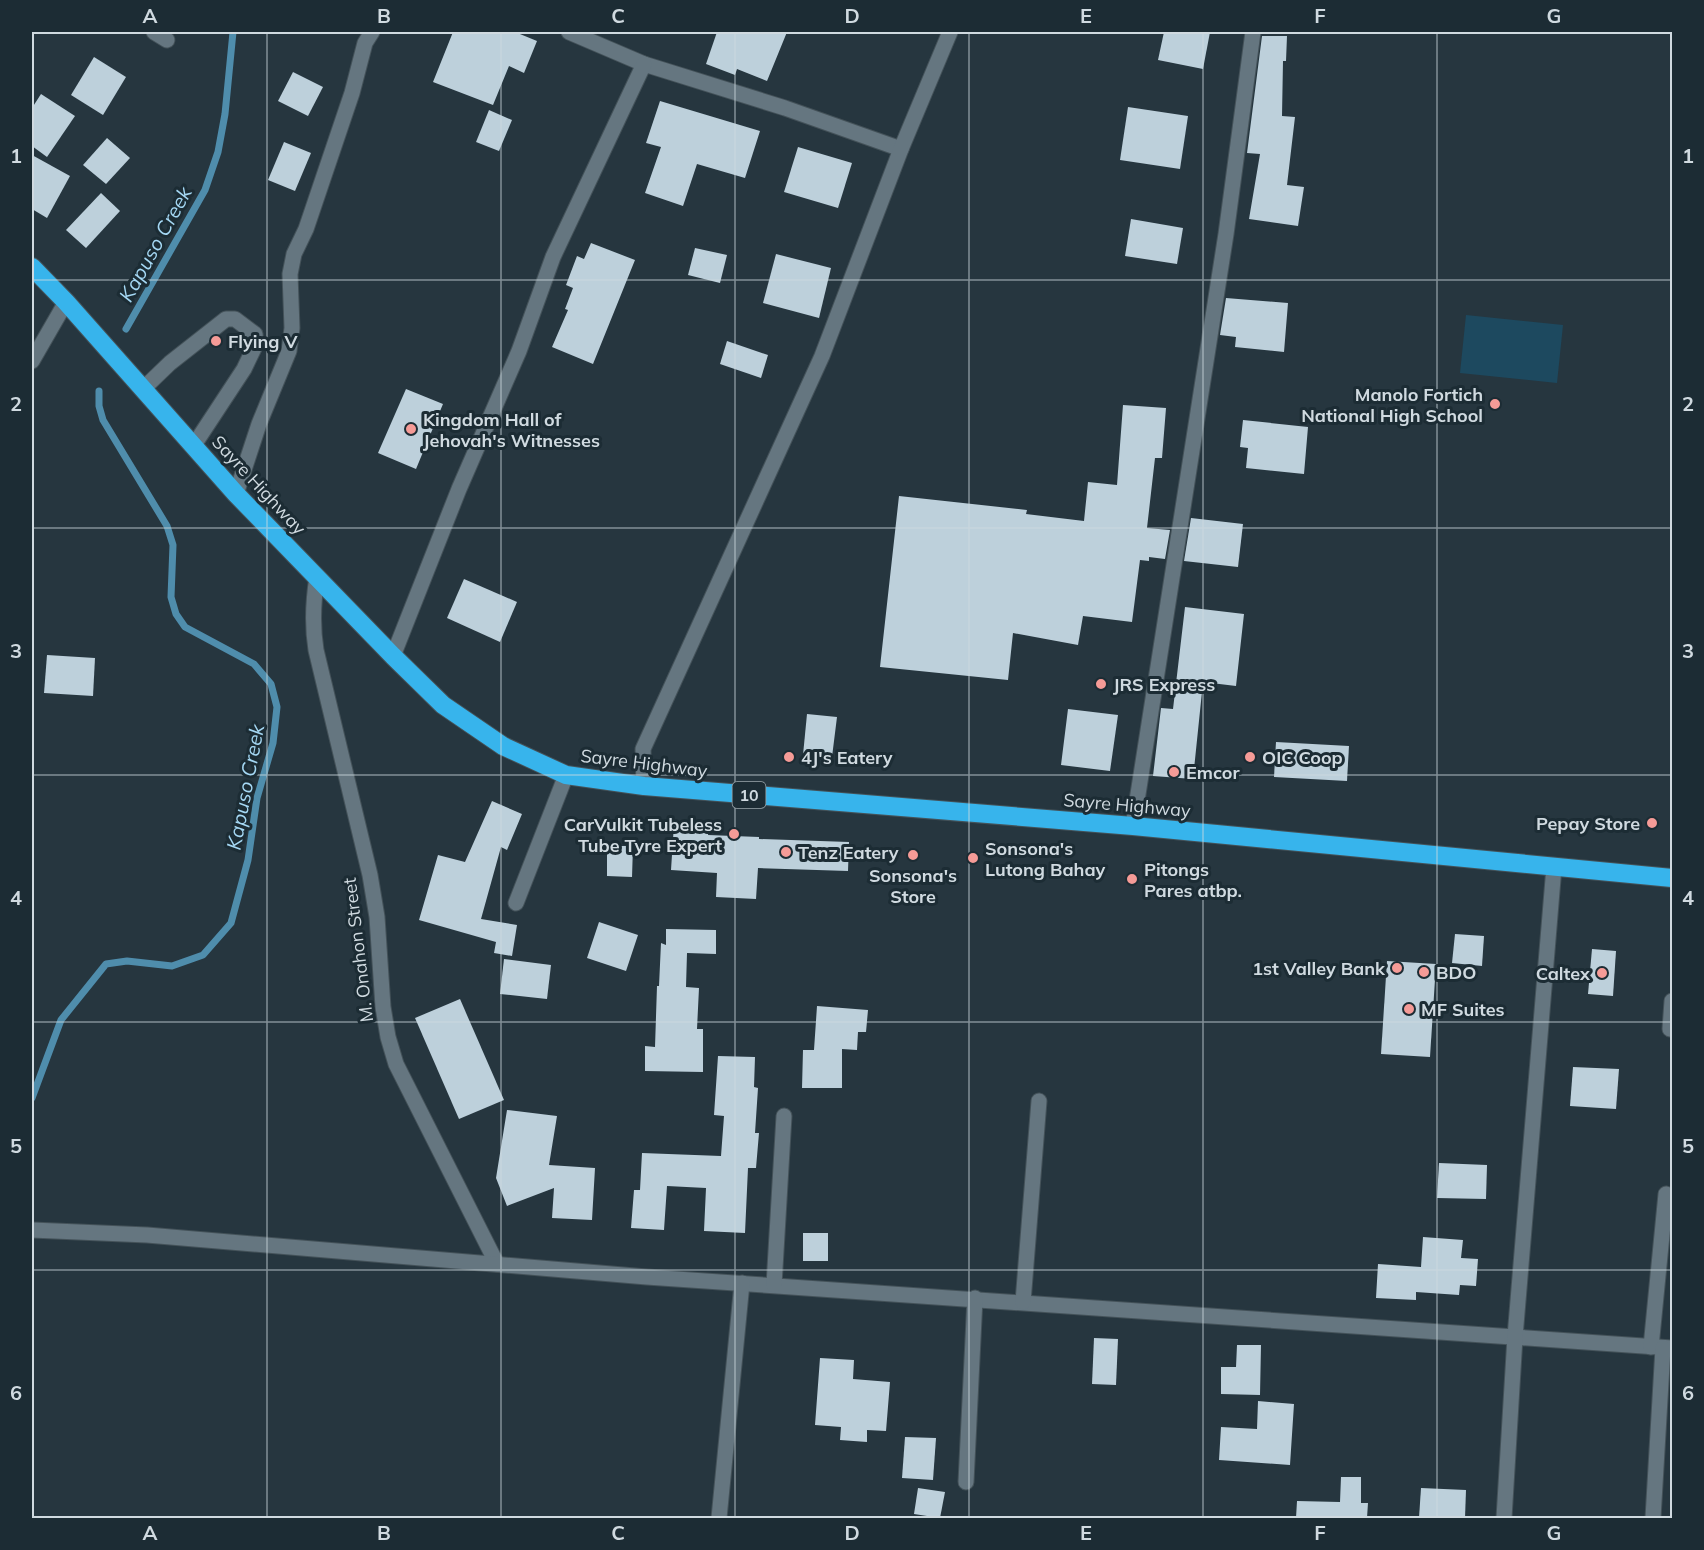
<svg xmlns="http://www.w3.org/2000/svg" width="1704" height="1550" viewBox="0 0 1704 1550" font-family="Mulish,sans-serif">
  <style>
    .green { fill: #1d495f }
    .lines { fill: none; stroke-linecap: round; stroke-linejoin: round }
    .stream { stroke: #4f8dac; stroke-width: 7 }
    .building { fill: #bdd0db }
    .minor-casing { stroke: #445259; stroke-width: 17 }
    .highway-casing { stroke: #445259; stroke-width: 20 }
    .minor { stroke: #657680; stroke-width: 15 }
    .highway { stroke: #37b4ec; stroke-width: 18 }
    .grid { fill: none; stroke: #d0dae0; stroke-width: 1.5; stroke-opacity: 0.55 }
    .poi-dot { fill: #f59b97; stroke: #1c2c34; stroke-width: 2 }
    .labels { text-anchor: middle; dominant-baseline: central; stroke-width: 6; stroke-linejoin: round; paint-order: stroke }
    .shield { fill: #1c2c34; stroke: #9aa6ac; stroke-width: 1.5 }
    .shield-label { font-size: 16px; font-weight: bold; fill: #d0dae0 }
    .poi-label { font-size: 18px; font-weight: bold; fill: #d0dae0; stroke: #1c2c34; text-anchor: start }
    .street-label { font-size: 18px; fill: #d0dae0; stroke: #1c2c34 }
    .water-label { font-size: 20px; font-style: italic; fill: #a5d8f4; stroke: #1c2c34 }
    .neatline { fill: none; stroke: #d0dae0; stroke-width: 2 }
    .grid-label { font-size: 20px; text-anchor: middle; font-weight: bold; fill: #d0dae0 }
  </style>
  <rect width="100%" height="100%" fill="#26363f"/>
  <!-- green -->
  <path class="green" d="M1466,315L1563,325L1557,383L1460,373Z"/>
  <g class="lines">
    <!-- stream -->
    <g class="stream">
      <path d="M126,329L205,190L218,152L225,114L233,32"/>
      <path d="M32,1098L61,1020L106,964L127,961L172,966L203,955L231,923L248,860L257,798L273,743L277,707L271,684L254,664L185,627L176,614L171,597L173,545L167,526L103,420L99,406V391"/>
    </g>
  </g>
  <!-- building -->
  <g class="building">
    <path d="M453,32H515L537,41L524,73L509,66L493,105L433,82Z"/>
    <path d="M717,32H787L767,81L737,69L735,75L706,64Z"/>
    <path d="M1164,32H1210L1203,69L1158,60Z"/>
    <path d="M1262,36H1287L1286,61H1283L1282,116L1295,117L1287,185L1304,187L1298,226L1249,219L1260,154L1247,153Z"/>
    <path d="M94,57L126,77L103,115L71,95Z"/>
    <path d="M293,72L323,87L308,116L278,101Z"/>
    <path d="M41,94L75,116L47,157L32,146V108Z"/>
    <path d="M660,101L760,131L745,178L697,164L683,206L645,193L661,147L646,143Z"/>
    <path d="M1128,107L1188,116L1180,169L1120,160Z"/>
    <path d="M489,110L512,120L499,151L476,142Z"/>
    <path d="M107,138L130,158L106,184L83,165Z"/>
    <path d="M284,142L311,153L295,191L268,180Z"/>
    <path d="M798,147L852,163L838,208L784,192Z"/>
    <path d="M32,155L70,176L47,218L32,209Z"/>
    <path d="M101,193L120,211L86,248L66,230Z"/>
    <path d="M1131,219L1183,228L1177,264L1125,256Z"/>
    <path d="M591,243L635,260L593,364L552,347L568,310L565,309L573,288L566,285L577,256L584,259Z"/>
    <path d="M695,248L727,255L720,283L688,275Z"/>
    <path d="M776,254L831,268L819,318L763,303Z"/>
    <path d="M1226,298L1288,303L1284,352L1235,347L1236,337L1220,335Z"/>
    <path d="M727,341L768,355L761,378L720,364Z"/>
    <path d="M406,389L443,404L416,469L378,453Z"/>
    <path d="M1123,405L1166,408L1162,458H1155L1147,528L1170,530L1165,559L1149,557V561L1140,560L1132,622L1083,616L1078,645L1013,633L1008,680L880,667L899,496L1027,510L1026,514L1084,521L1088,482L1117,485Z"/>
    <path d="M1243,420L1308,427L1304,474L1246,468L1248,448L1240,447Z"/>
    <path d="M1191,518L1243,524L1238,567L1184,561Z"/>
    <path d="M464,579L517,602L500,642L447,618Z"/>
    <path d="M1185,607L1244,614L1236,686L1203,682L1193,779L1153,776L1161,708L1173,709Z"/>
    <path d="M47,655L95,658L93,696L44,693Z"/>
    <path d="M1068,709L1118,715L1110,771L1061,765Z"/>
    <path d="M807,714L837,717L832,757L803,755Z"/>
    <path d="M1276,742L1349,746L1347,781L1274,777Z"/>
    <path d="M492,801L522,814L507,850L501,847L481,919L517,925L512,956L494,953L496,942L419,920L438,855L465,862Z"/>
    <path d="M674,824L709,826L708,835L759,837V839L849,842L848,871L758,868L756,899L716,897L717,873L671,870Z"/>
    <path d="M607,846H633L632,877L607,876Z"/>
    <path d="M599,922L638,935L626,971L587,958Z"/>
    <path d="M666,929L716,930V954L687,953L686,987L699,988L697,1029H703V1072L645,1071V1046L655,1047L657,986H659L661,943L666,945Z"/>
    <path d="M1455,934L1484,936L1482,966L1452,963Z"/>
    <path d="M1592,949L1616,951L1613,996L1588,994Z"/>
    <path d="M504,959L551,965L547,999L500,994Z"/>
    <path d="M1387,961L1436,964L1430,1057L1381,1054Z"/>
    <path d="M460,999L504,1100L459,1119L415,1018Z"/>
    <path d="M817,1006L868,1010L866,1032H858L857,1050L842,1049V1088H802L803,1050H814Z"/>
    <path d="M718,1056L755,1057L754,1087L758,1088L755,1133H759L756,1168H748L745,1233L704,1231L706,1188L667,1186L664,1230L631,1228L634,1190H640L642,1153L721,1156L724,1116L714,1115Z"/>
    <path d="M1573,1067L1619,1069L1616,1109L1570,1106Z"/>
    <path d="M507,1110L557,1116L549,1165L595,1168L592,1220L552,1218L554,1188L507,1206L496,1178Z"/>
    <path d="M1439,1163L1487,1165L1486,1199L1437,1198Z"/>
    <rect x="803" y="1233" width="25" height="28"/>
    <path d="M1423,1237L1463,1240L1461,1258L1478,1259L1476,1286L1460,1285L1459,1295L1416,1292V1300L1376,1298L1378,1264L1421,1267Z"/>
    <path d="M1094,1338L1118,1339L1116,1385L1092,1384Z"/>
    <path d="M1237,1345H1261L1260,1395L1221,1394V1367H1236Z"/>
    <path d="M820,1358L854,1360L853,1379L890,1382L886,1431L867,1430V1442L840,1440L841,1427L815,1425Z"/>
    <path d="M1258,1401L1294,1404L1290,1465L1219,1460L1221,1427L1257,1429Z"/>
    <path d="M905,1437L936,1438L933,1480L902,1478Z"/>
    <path d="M1341,1477H1361V1503H1368L1367,1518H1296L1297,1501L1340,1502Z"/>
    <path d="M918,1488L945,1492L940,1518L914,1514Z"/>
    <path d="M1421,1488L1466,1490L1465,1518H1419Z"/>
  </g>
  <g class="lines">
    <!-- minor casing -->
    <g class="minor-casing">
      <g id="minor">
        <path d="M154,32L167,40"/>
        <path d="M569,32L644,64L785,108L901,149"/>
        <path d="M32,361L66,302"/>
        <path d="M143,389L170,363L226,319H235L255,334L256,344L244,369L194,445"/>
        <path d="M236,494L259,424L289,351L292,328L290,274L294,254L306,229L352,93L365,43L372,32"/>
        <path d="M317,577C313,602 312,625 316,650L370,875L377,917L383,1007L388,1037L396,1064L497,1264"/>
        <path d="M393,656L459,489L519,351L553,257L644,64"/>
        <path d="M644,786L643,749L822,356L901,149L950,32"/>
        <path d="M1133,826L1226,234L1253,32"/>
        <path d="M516,903L566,775"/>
        <path d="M1670,1029L1672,1001"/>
        <path d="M32,1230L147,1235L647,1277L1672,1348"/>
        <path d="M774,1285L784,1116"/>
        <path d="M1023,1302L1039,1101"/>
        <path d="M1651,1347L1666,1194"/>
        <path d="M966,1482L975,1298"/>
        <path d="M719,1518L742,1283"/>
        <path d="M1504,1518L1515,1337L1554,867"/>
        <path d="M1653,1518L1663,1348"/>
      </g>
    </g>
    <!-- highway casing -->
    <g class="highway-casing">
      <path id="highway" d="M32,267L66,302L236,494L393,656L443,705L503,746L566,775L644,786L1133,826L1672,878"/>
    </g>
    <!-- minor -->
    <use href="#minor" class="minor"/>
    <!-- highway -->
    <use href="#highway" class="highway"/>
  </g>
  <!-- grid -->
  <path class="grid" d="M267,32V1518M501,32V1518M735,32V1518M969,32V1518M1203,32V1518M1437,32V1518M32,280H1672M32,528H1672M32,775H1672M32,1022H1672M32,1270H1672"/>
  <!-- markers -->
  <g class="poi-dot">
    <circle cx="216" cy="341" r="6"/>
    <circle cx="1495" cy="404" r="6"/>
    <circle cx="411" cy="429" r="6"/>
    <circle cx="1101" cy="684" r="6"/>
    <circle cx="789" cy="757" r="6"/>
    <circle cx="1250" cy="757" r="6"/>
    <circle cx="1174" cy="772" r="6"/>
    <circle cx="1652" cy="823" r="6"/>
    <circle cx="734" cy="834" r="6"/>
    <circle cx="786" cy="852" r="6"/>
    <circle cx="913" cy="855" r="6"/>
    <circle cx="973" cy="858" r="6"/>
    <circle cx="1132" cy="879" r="6"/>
    <circle cx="1397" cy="968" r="6"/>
    <circle cx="1424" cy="972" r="6"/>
    <circle cx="1602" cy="973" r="6"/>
    <circle cx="1409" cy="1009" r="6"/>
  </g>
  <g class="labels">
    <!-- shield labels -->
    <rect class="shield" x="732.5" y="782" width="33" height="26" rx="4.5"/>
    <g class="shield-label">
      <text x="749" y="795">10</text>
    </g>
    <!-- poi labels -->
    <g class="poi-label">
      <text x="228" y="341">Flying V</text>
      <text x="1483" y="394" text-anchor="end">Manolo Fortich<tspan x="1483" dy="21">National High School</tspan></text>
      <text x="423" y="419">Kingdom Hall of<tspan x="423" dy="21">Jehovah's Witnesses</tspan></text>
      <text x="1113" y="684">JRS Express</text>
      <text x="801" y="757">4J's Eatery</text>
      <text x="1262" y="757">OIC Coop</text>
      <text x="1186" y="772">Emcor</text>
      <text x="1640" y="823" text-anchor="end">Pepay Store</text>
      <text x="722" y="824" text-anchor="end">CarVulkit Tubeless<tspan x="722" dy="21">Tube Tyre Expert</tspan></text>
      <text x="985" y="848">Sonsona's<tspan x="985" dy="21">Lutong Bahay</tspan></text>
      <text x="798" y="852">Tenz Eatery</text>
      <text x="1144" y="869">Pitongs<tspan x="1144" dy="21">Pares atbp.</tspan></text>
      <text x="913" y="875" text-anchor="middle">Sonsona's<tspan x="913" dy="21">Store</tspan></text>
      <text x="1385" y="968" text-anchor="end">1st Valley Bank</text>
      <text x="1436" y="972">BDO</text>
      <text x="1590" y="973" text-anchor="end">Caltex</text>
      <text x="1421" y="1009">MF Suites</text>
    </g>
    <!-- street labels -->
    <g class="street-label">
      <text transform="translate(259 485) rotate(47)">Sayre Highway</text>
      <text transform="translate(644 763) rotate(7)">Sayre Highway</text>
      <text transform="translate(1127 805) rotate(5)">Sayre Highway</text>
      <text transform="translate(358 950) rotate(-97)">M. Onahon Street</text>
    </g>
    <!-- water labels -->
    <g class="water-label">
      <text transform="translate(155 244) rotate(-61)">Kapuso Creek</text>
      <text transform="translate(245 787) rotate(-79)">Kapuso Creek</text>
    </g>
  </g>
  <!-- border -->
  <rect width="1704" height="1550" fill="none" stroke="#1c2c34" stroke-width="66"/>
  <rect x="33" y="33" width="1638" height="1484" class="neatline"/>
  <g class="grid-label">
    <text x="150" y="23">A</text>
    <text x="384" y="23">B</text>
    <text x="618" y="23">C</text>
    <text x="852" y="23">D</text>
    <text x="1086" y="23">E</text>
    <text x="1320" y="23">F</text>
    <text x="1554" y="23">G</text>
    <text x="16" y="163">1</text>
    <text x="1688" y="163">1</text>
    <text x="16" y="411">2</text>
    <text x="1688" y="411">2</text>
    <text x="16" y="658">3</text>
    <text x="1688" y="658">3</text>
    <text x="16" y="905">4</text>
    <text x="1688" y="905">4</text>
    <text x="16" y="1153">5</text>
    <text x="1688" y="1153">5</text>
    <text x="16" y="1400">6</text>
    <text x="1688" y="1400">6</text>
    <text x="150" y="1540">A</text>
    <text x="384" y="1540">B</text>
    <text x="618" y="1540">C</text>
    <text x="852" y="1540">D</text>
    <text x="1086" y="1540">E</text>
    <text x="1320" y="1540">F</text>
    <text x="1554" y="1540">G</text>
  </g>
</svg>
